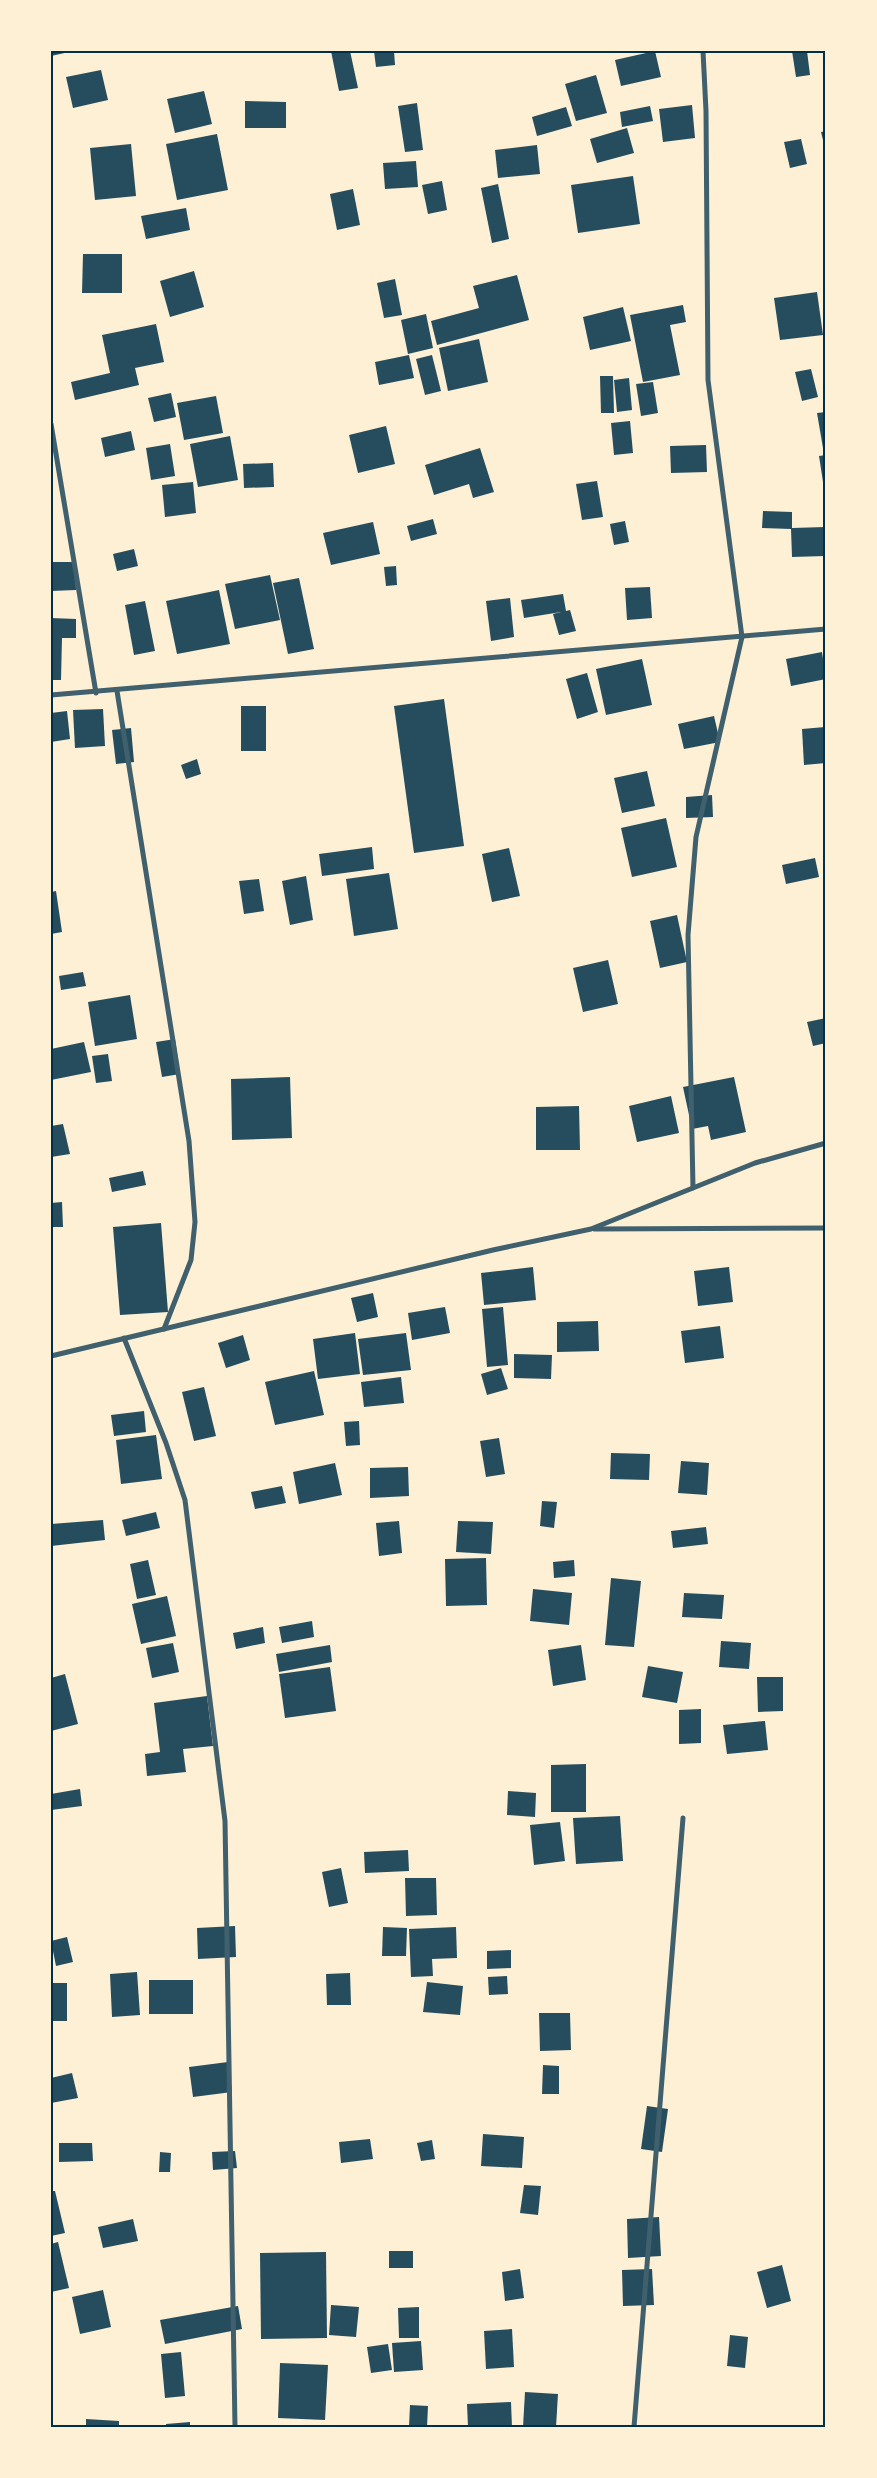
<svg xmlns="http://www.w3.org/2000/svg" width="877" height="2478" viewBox="0 0 877 2478" font-family="'Noto Sans',sans-serif">
  <style>
    .building { fill: #264d5e }
    .lines { fill: none; stroke-linecap: round; stroke-linejoin: round }
    .minor { stroke: #3f606c; stroke-width: 5 }
    .neatline { fill: none; stroke: #003049; stroke-width: 2 }
  </style>
  <rect width="100%" height="100%" fill="#fdf0d5"/>
  <!-- building -->
  <g class="building">
    <path d="M51,51H69V52L51,56Z"/>
    <path d="M331,51H350L358,88L339,91Z"/>
    <path d="M374,51H394L395,65L376,67Z"/>
    <path d="M655,51L661,77L621,86L615,60Z"/>
    <path d="M792,51H807L810,75L796,77Z"/>
    <path d="M101,70L108,100L73,108L66,77Z"/>
    <path d="M596,75L607,113L576,121L565,84Z"/>
    <path d="M204,91L212,124L175,133L167,99Z"/>
    <path d="M245,101L286,102V128H245Z"/>
    <path d="M417,103L423,150L405,152L398,106Z"/>
    <path d="M692,105L695,138L663,142L659,109Z"/>
    <path d="M650,106L653,121L622,127L620,112Z"/>
    <path d="M566,107L572,126L537,136L532,117Z"/>
    <path d="M627,128L634,153L597,163L590,139Z"/>
    <path d="M826,131V148H825L821,132Z"/>
    <path d="M217,134L228,190L177,200L166,144Z"/>
    <path d="M801,139L807,164L790,168L784,142Z"/>
    <path d="M131,144L136,196L95,200L90,148Z"/>
    <path d="M537,145L540,174L498,178L495,150Z"/>
    <path d="M416,161L418,187L385,189L383,163Z"/>
    <path d="M633,176L640,224L578,233L571,185Z"/>
    <path d="M442,181L447,210L428,214L422,185Z"/>
    <path d="M498,184L509,239L492,243L481,188Z"/>
    <path d="M353,189L360,225L337,230L330,194Z"/>
    <path d="M186,208L190,230L146,239L141,216Z"/>
    <path d="M83,254H122V293H82Z"/>
    <path d="M194,271L204,307L170,317L160,281Z"/>
    <path d="M517,275L529,320L437,345L431,321L479,308L473,286Z"/>
    <path d="M395,279L402,315L384,318L377,283Z"/>
    <path d="M817,292L823,335L780,340L774,298Z"/>
    <path d="M683,305L686,322L670,325L680,375L643,382L630,315Z"/>
    <path d="M623,307L631,341L590,350L583,317Z"/>
    <path d="M426,314L433,348L408,354L401,320Z"/>
    <path d="M156,324L164,362L135,368L139,385L75,400L71,382L110,373L102,335Z"/>
    <path d="M479,339L488,382L448,391L439,348Z"/>
    <path d="M409,355L414,378L379,385L375,362Z"/>
    <path d="M432,355L441,391L425,395L416,359Z"/>
    <path d="M811,369L818,397L802,401L795,372Z"/>
    <path d="M600,376H613L614,413H601Z"/>
    <path d="M629,378L632,410L617,412L614,380Z"/>
    <path d="M653,382L658,413L641,416L636,384Z"/>
    <path d="M171,393L176,417L154,422L148,398Z"/>
    <path d="M216,396L223,433L184,440L177,403Z"/>
    <path d="M826,412V453L824,454L817,413Z"/>
    <path d="M630,421L633,453L614,455L611,423Z"/>
    <path d="M386,426L395,464L358,473L349,435Z"/>
    <path d="M131,431L135,450L105,457L101,438Z"/>
    <path d="M230,436L238,480L198,487L190,444Z"/>
    <path d="M170,444L175,476L151,480L146,448Z"/>
    <path d="M706,445L707,472L671,473L670,446Z"/>
    <path d="M480,448L494,492L473,498L469,484L434,495L425,465Z"/>
    <path d="M826,455V481L823,482L819,456Z"/>
    <path d="M273,463L274,487L244,488L243,464Z"/>
    <path d="M597,481L603,517L582,520L576,484Z"/>
    <path d="M193,482L196,513L165,517L162,485Z"/>
    <path d="M763,511L792,512V528L825,527V556L792,557L791,529L762,528Z"/>
    <path d="M433,519L437,534L411,541L407,526Z"/>
    <path d="M625,521L629,542L614,545L610,524Z"/>
    <path d="M373,522L380,554L331,565L323,533Z"/>
    <path d="M134,549L138,566L117,571L113,554Z"/>
    <path d="M51,562H75L76,590L51,591Z"/>
    <path d="M396,566L397,585L386,586L384,567Z"/>
    <path d="M270,575L280,620L235,629L225,584Z"/>
    <path d="M299,578L314,649L288,654L273,583Z"/>
    <path d="M650,587L652,618L627,620L625,588Z"/>
    <path d="M219,590L230,644L177,654L166,601Z"/>
    <path d="M563,594L566,611L570,610L576,631L559,635L553,614L561,612L524,618L521,600Z"/>
    <path d="M510,598L514,637L491,641L486,601Z"/>
    <path d="M145,601L155,651L134,655L125,605Z"/>
    <path d="M51,618L76,619V638H62L61,680H51Z"/>
    <path d="M822,652L826,679L791,686L786,659Z"/>
    <path d="M642,659L652,705L606,715L596,669Z"/>
    <path d="M587,673L598,712L577,719L566,679Z"/>
    <path d="M444,699L464,846L414,853L394,706Z"/>
    <rect x="241" y="706" width="25" height="45"/>
    <path d="M103,709L105,746L75,748L73,710Z"/>
    <path d="M67,711L70,739L51,742V713Z"/>
    <path d="M714,716L720,742L684,749L678,724Z"/>
    <path d="M825,727L826,763L804,765L802,729Z"/>
    <path d="M131,728L134,762L116,764L112,730Z"/>
    <path d="M197,759L201,774L186,779L181,765Z"/>
    <path d="M647,771L655,806L622,813L614,778Z"/>
    <path d="M712,795L713,817L686,818V797Z"/>
    <path d="M666,818L677,867L632,877L621,828Z"/>
    <path d="M372,847L374,869L322,876L319,854Z"/>
    <path d="M509,848L520,896L492,902L482,854Z"/>
    <path d="M815,858L819,877L786,884L782,865Z"/>
    <path d="M389,873L398,929L354,936L346,879Z"/>
    <path d="M306,876L313,920L290,925L282,881Z"/>
    <path d="M259,879L264,911L244,914L239,881Z"/>
    <path d="M56,891L62,932L51,934V892Z"/>
    <path d="M677,915L687,962L660,968L650,921Z"/>
    <path d="M608,960L618,1004L583,1012L573,968Z"/>
    <path d="M83,972L86,986L61,990L59,976Z"/>
    <path d="M130,995L137,1039L95,1046L88,1002Z"/>
    <path d="M826,1018V1043L813,1046L807,1022Z"/>
    <path d="M175,1039L180,1074L162,1077L156,1042Z"/>
    <path d="M84,1042L91,1072L51,1080V1049Z"/>
    <path d="M108,1054L112,1081L96,1083L92,1056Z"/>
    <path d="M290,1077L292,1138L232,1140L231,1079Z"/>
    <path d="M734,1077L746,1132L711,1140L708,1126L692,1129L683,1087Z"/>
    <path d="M671,1096L679,1133L637,1142L629,1106Z"/>
    <path d="M579,1106L580,1150H536V1107Z"/>
    <path d="M63,1124L70,1154L51,1157V1126Z"/>
    <path d="M143,1171L146,1185L112,1192L109,1178Z"/>
    <path d="M62,1202L63,1227H51V1203Z"/>
    <path d="M161,1223L168,1312L120,1315L113,1227Z"/>
    <path d="M533,1267L536,1300L484,1305L481,1273Z"/>
    <path d="M729,1267L733,1302L698,1306L694,1271Z"/>
    <path d="M373,1293L378,1317L357,1322L351,1298Z"/>
    <path d="M445,1307L450,1333L412,1340L408,1313Z"/>
    <path d="M503,1307L508,1365L487,1367L482,1309Z"/>
    <path d="M598,1321L599,1351L557,1352V1322Z"/>
    <path d="M720,1326L724,1358L685,1363L681,1331Z"/>
    <path d="M355,1333L360,1374L318,1379L313,1339Z"/>
    <path d="M406,1333L411,1370L363,1375L358,1339Z"/>
    <path d="M243,1335L250,1360L226,1368L218,1343Z"/>
    <path d="M514,1354L552,1355L551,1379L514,1378Z"/>
    <path d="M501,1368L508,1389L487,1395L481,1374Z"/>
    <path d="M314,1371L324,1415L275,1425L265,1382Z"/>
    <path d="M401,1377L404,1403L364,1407L361,1382Z"/>
    <path d="M204,1387L216,1436L194,1441L182,1392Z"/>
    <path d="M144,1411L146,1432L114,1436L111,1415Z"/>
    <path d="M359,1421L360,1445L346,1446L344,1422Z"/>
    <path d="M156,1435L162,1479L121,1484L116,1440Z"/>
    <path d="M499,1438L505,1474L486,1477L480,1441Z"/>
    <path d="M611,1453L650,1454L649,1480L610,1479Z"/>
    <path d="M681,1461L709,1463L707,1495L678,1493Z"/>
    <path d="M335,1463L342,1495L299,1504L293,1472Z"/>
    <path d="M408,1467L409,1496L370,1498V1468Z"/>
    <path d="M282,1486L286,1503L255,1509L251,1492Z"/>
    <path d="M542,1501L557,1502L554,1528L540,1526Z"/>
    <path d="M156,1512L160,1528L126,1536L122,1520Z"/>
    <path d="M103,1520L105,1540L51,1546V1524Z"/>
    <path d="M399,1521L402,1553L379,1556L376,1523Z"/>
    <path d="M458,1521L493,1522L491,1554L456,1552Z"/>
    <path d="M706,1527L708,1544L673,1548L671,1531Z"/>
    <path d="M486,1558L487,1605L446,1606L445,1559Z"/>
    <path d="M148,1560L156,1595L137,1599L130,1564Z"/>
    <path d="M574,1560L575,1576L554,1578L553,1562Z"/>
    <path d="M611,1578L641,1581L634,1647L605,1645Z"/>
    <path d="M533,1589L572,1593L569,1625L530,1621Z"/>
    <path d="M684,1593L724,1595L722,1619L682,1617Z"/>
    <path d="M167,1596L176,1636L141,1644L132,1604Z"/>
    <path d="M312,1621L314,1637L282,1643L279,1627Z"/>
    <path d="M263,1627L265,1643L236,1649L233,1633Z"/>
    <path d="M721,1641L751,1643L749,1669L719,1667Z"/>
    <path d="M173,1643L179,1672L152,1678L146,1648Z"/>
    <path d="M330,1645L332,1662L279,1672L276,1654Z"/>
    <path d="M581,1645L586,1680L553,1686L548,1650Z"/>
    <path d="M648,1666L683,1672L677,1703L642,1697Z"/>
    <path d="M330,1667L336,1711L285,1718L279,1674Z"/>
    <path d="M65,1674L78,1724L51,1731V1678Z"/>
    <path d="M757,1677H783V1711L758,1712Z"/>
    <path d="M207,1696L213,1746L183,1749L186,1772L147,1776L145,1754L160,1752L154,1703Z"/>
    <path d="M701,1709V1743L679,1744V1710Z"/>
    <path d="M765,1721L768,1750L727,1754L723,1725Z"/>
    <path d="M586,1764V1812H551V1765Z"/>
    <path d="M80,1789L82,1806L51,1810V1794Z"/>
    <path d="M508,1791L536,1793L535,1817L507,1815Z"/>
    <path d="M620,1816L623,1861L576,1864L573,1818Z"/>
    <path d="M560,1822L565,1861L534,1865L530,1825Z"/>
    <path d="M408,1850L409,1871L365,1873L364,1852Z"/>
    <path d="M341,1868L348,1903L329,1907L322,1872Z"/>
    <path d="M405,1878H436L437,1915L406,1916Z"/>
    <path d="M235,1926L236,1957L198,1959L197,1928Z"/>
    <path d="M383,1927L407,1928L406,1956H382Z"/>
    <path d="M456,1927L457,1958L432,1959L433,1976L411,1977L409,1929Z"/>
    <path d="M67,1937L73,1962L56,1966L51,1941Z"/>
    <path d="M511,1950V1968L487,1969V1951Z"/>
    <path d="M137,1972L140,2015L112,2017L110,1974Z"/>
    <path d="M350,1973L351,2005H327L326,1974Z"/>
    <path d="M507,1976L508,1994L489,1995L488,1977Z"/>
    <rect x="149" y="1980" width="44" height="34"/>
    <path d="M427,1982L463,1986L460,2015L423,2012Z"/>
    <rect x="51" y="1983" width="16" height="38"/>
    <path d="M539,2013H570L571,2050L540,2051Z"/>
    <path d="M228,2062L232,2092L193,2097L189,2067Z"/>
    <path d="M543,2065L559,2066V2094H542Z"/>
    <path d="M72,2073L78,2098L51,2103V2078Z"/>
    <path d="M647,2106L668,2109L662,2152L641,2149Z"/>
    <path d="M483,2134L524,2137L522,2168L481,2166Z"/>
    <path d="M370,2139L373,2159L341,2163L339,2142Z"/>
    <path d="M432,2140L435,2159L421,2161L417,2143Z"/>
    <path d="M59,2143H92L93,2161L59,2162Z"/>
    <path d="M235,2151L237,2168L213,2170L212,2152Z"/>
    <path d="M160,2152L171,2153L170,2172H159Z"/>
    <path d="M524,2185L541,2186L538,2215L520,2213Z"/>
    <path d="M51,2191H55L65,2233L51,2236Z"/>
    <path d="M659,2217L661,2256L628,2258L627,2219Z"/>
    <path d="M133,2219L138,2241L103,2248L98,2227Z"/>
    <path d="M58,2242L69,2288L51,2292V2244Z"/>
    <rect x="389" y="2251" width="24" height="17"/>
    <path d="M326,2252L327,2338L261,2339L260,2253Z"/>
    <path d="M782,2265L791,2301L767,2308L757,2272Z"/>
    <path d="M520,2269L524,2298L505,2301L502,2272Z"/>
    <path d="M652,2269L654,2305L623,2306L622,2270Z"/>
    <path d="M103,2290L111,2327L80,2334L72,2297Z"/>
    <path d="M331,2305L359,2307L356,2337L329,2335Z"/>
    <path d="M238,2306L242,2329L165,2344L160,2320Z"/>
    <path d="M419,2307V2338H399L398,2308Z"/>
    <path d="M512,2329L514,2367L486,2369L484,2331Z"/>
    <path d="M730,2335L748,2337L745,2368L727,2366Z"/>
    <path d="M421,2341L423,2370L394,2372L392,2343Z"/>
    <path d="M388,2344L392,2370L371,2373L367,2347Z"/>
    <path d="M181,2352L185,2396L165,2398L161,2354Z"/>
    <path d="M280,2363L328,2365L325,2420L278,2418Z"/>
    <path d="M525,2392L558,2394L556,2427H523Z"/>
    <path d="M511,2402L512,2427H468L467,2404Z"/>
    <path d="M410,2405L428,2406L427,2427H409Z"/>
    <path d="M86,2419L119,2421V2427H86Z"/>
    <path d="M190,2422V2427H166V2424Z"/>
  </g>
  <g class="lines">
    <!-- minor -->
    <g class="minor">
      <path d="M51,424L96,693"/>
      <path d="M117,691L189,1141L195,1222L191,1260L164,1329"/>
      <path d="M51,695L826,629"/>
      <path d="M693,1188L688,935L696,837L742,637L708,380L706,111L703,51"/>
      <path d="M594,1229L826,1228"/>
      <path d="M124,1338L166,1443L185,1500L225,1821L235,2427"/>
      <path d="M51,1356L493,1250L591,1229L755,1163L826,1143"/>
      <path d="M634,2427L683,1818"/>
    </g>
  </g>
  <!-- border -->
  <rect width="877" height="2478" fill="none" stroke="#fdf0d5" stroke-width="105"/>
  <rect x="52" y="52" width="772" height="2374" class="neatline"/>
</svg>
